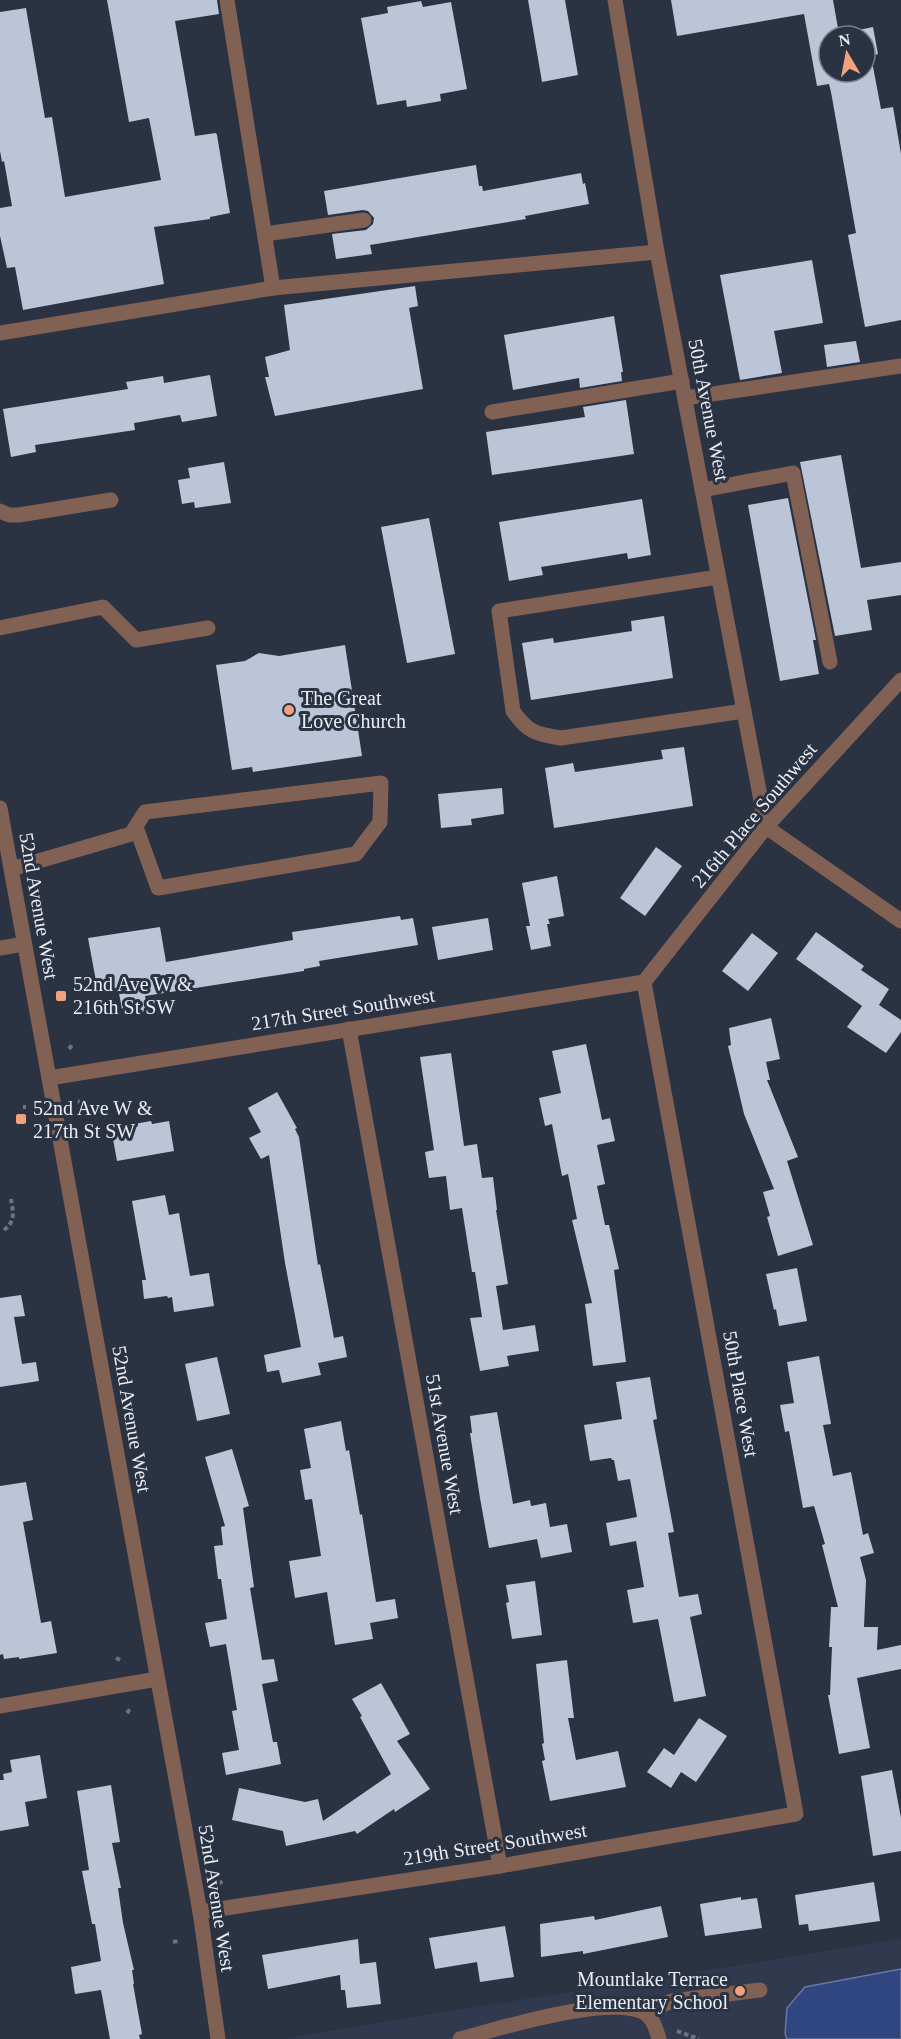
<svg xmlns="http://www.w3.org/2000/svg" width="901" height="2039" viewBox="0 0 901 2039" font-family="'Times New Roman',serif">
  <style>
    .built { fill: #30394e }
    .water { fill: #2f4681; stroke: #6678a4; stroke-width: 1.5 }
    .building { fill: #bcc4d8; fill-rule: evenodd }
    .lines { fill: none; stroke-linecap: round; stroke-linejoin: round }
    .path { stroke: #6d7380; stroke-width: 4; stroke-dasharray: 4.5 3; stroke-linecap: butt }
    .minor { stroke: #816153; stroke-width: 15 }
    .poi-dot { fill: #f1a17c; stroke: #2b3241; stroke-width: 2 }
    .labels { text-anchor: middle; dominant-baseline: central; stroke-width: 6; stroke-linejoin: round; paint-order: stroke }
    .street-label { font-size: 20px; fill: #e8edf6; stroke: #2b3241 }
    .poi-label { font-size: 20px; fill: #e8edf6; stroke: #2b3241; text-anchor: start }
  </style>
  <rect width="100%" height="100%" fill="#2b3241"/>
  <!-- built -->
  <path class="built" d="M901,1939V2039H284L394,2020Z"/>
  <!-- water -->
  <path class="water" d="M901,1969V2039H787L785,2034L787,2008L805,1987Z"/>
  <!-- building -->
  <g class="building">
    <path d="M107,0H217L219,14L175,21L195,136L216,133L217,135L230,213L210,217V219L154,227L164,284L23,310L15,267L7,268L0,236V208L12,206L4,161L2,162L0,151V12L26,8L45,118L52,117L65,197L161,180L149,118L129,122Z"/>
    <path d="M528,0H565L578,75L542,82Z"/>
    <path d="M671,0H833L839,34L873,27L878,54L871,56L881,109L893,107L901,154V320L865,327L848,235L856,233L831,92L829,84L817,86L804,14L677,36ZM829,36H865V72H829Z"/>
    <path d="M421,1L423,7L451,2L467,89L440,94L441,101L407,107L406,100L377,105L361,18L388,13L387,7Z"/>
    <path d="M476,165L479,186H482L483,191L581,173L583,184L585,183L589,204L525,216L526,219L370,245L372,254L336,259L332,234L366,230L373,224L374,218L368,211L363,210L328,215L324,191Z"/>
    <path d="M812,260L823,323L774,331L782,373L740,380L720,275Z"/>
    <path d="M415,286L418,306L409,308L423,389L275,416L265,377H269L265,357L290,350L284,305Z"/>
    <path d="M614,316L623,372H621L622,381L580,388L579,378L513,390L504,335Z"/>
    <path d="M856,341L860,362L827,367L824,345Z"/>
    <path d="M210,375L217,416L182,422L180,415L134,423L135,430L35,445L36,452L11,457L3,409L128,389L126,382L163,376L164,383Z"/>
    <path d="M626,400L634,454L492,475L486,432L585,417L583,407Z"/>
    <path d="M841,455L861,568L901,562V595L867,600L872,630L835,636L800,462Z"/>
    <path d="M224,462L231,503L195,508L194,502L182,504L178,480L190,478L188,468Z"/>
    <path d="M788,498L816,640H813L819,674L780,681L748,505Z"/>
    <path d="M642,499L651,555L628,559L627,553L541,567L543,575L509,581L499,522Z"/>
    <path d="M429,518L455,654L407,663L381,527Z"/>
    <path d="M664,616L673,678L531,700L522,643L553,638L554,643L632,631L631,621Z"/>
    <path d="M345,645L362,756L253,772L252,767L232,770L216,665L245,661L259,653L279,656Z"/>
    <path d="M684,747L693,806L554,828L545,768L573,763L575,772L663,759L661,750Z"/>
    <path d="M502,788L504,814L471,819L472,825L441,828L438,794Z"/>
    <path d="M656,847L682,866L645,916L620,898Z"/>
    <path d="M557,876L564,916L548,919L550,924H547L551,946L531,950L526,926H530L522,883Z"/>
    <path d="M400,916L401,920L413,918L418,945L319,961L320,966L304,969V971L145,996L148,1011L123,1015L118,988L98,992L88,938L160,927L166,962L293,940L292,932Z"/>
    <path d="M488,918L493,950L438,960L432,927Z"/>
    <path d="M816,932L864,966L861,970L889,989L879,1005L901,1020V1032L886,1053L847,1027L862,1006L796,959Z"/>
    <path d="M752,933L778,953L748,991L722,971Z"/>
    <path d="M771,1018L780,1059L766,1062L770,1080H767L798,1157L787,1161L813,1245L778,1256L767,1217L770,1216L763,1192L774,1189L744,1114L728,1046L731,1045L729,1028Z"/>
    <path d="M586,1044L602,1120L610,1118L615,1141L597,1145L605,1184L597,1186L605,1225H609L619,1269L614,1270L626,1362L593,1366L585,1304L592,1303L572,1220L577,1219L568,1174L562,1176L552,1124L545,1126L539,1098L561,1093L552,1051Z"/>
    <path d="M451,1053L464,1146L477,1144L482,1178L493,1177L497,1210H496L508,1284L496,1286L503,1330L535,1325L539,1351L507,1356L509,1366L480,1371L470,1318L482,1317L475,1272H472L462,1208L450,1210L446,1176L429,1178L425,1152L434,1150L420,1057Z"/>
    <path d="M277,1092L297,1128L295,1129L299,1137L318,1265L320,1264L334,1338L343,1336L347,1357L318,1363L321,1375L282,1383L279,1370L267,1372L264,1355L301,1347L285,1263L269,1155L261,1159L249,1138L261,1132L248,1108Z"/>
    <path d="M151,1121L152,1124L169,1121L174,1151L117,1161L111,1128Z"/>
    <path d="M165,1195L169,1215L179,1213L190,1276L209,1273L214,1306L174,1312L172,1297L168,1298L167,1296L144,1299L142,1280H146L132,1201Z"/>
    <path d="M797,1268L807,1321L779,1326L776,1309L774,1310L766,1274Z"/>
    <path d="M21,1295L25,1316L14,1317L22,1364L36,1362L39,1381L0,1387V1298Z"/>
    <path d="M819,1356L831,1424L823,1425L833,1476L851,1472L863,1535L868,1533L874,1553L860,1557L866,1580L864,1627H878L877,1650L901,1645V1669L857,1678L870,1748L839,1754L828,1695H830L832,1647H829L831,1607H838L822,1545L825,1544L814,1506L803,1508L789,1431L785,1432L780,1405L794,1403L787,1362Z"/>
    <path d="M217,1357L230,1414L197,1421L185,1364Z"/>
    <path d="M650,1377L657,1419L653,1420L674,1532L668,1533L679,1597L698,1594L702,1614L690,1617L706,1696L674,1702L658,1619L633,1623L627,1590L644,1587L636,1541L610,1546L606,1523L637,1517L630,1479L618,1481L614,1460H612L611,1458L590,1461L584,1425L622,1419L616,1382Z"/>
    <path d="M497,1412L513,1504L530,1500L531,1506L546,1503L550,1527L567,1524L572,1552L541,1558L537,1539L489,1548L480,1498L470,1433H472L470,1416Z"/>
    <path d="M341,1421L346,1451L349,1450L360,1515L362,1514L376,1602L395,1599L398,1618L370,1623L373,1639L335,1645L327,1592L295,1598L289,1561L321,1556L312,1499L305,1500L300,1470L311,1468L304,1429Z"/>
    <path d="M232,1449L249,1506L243,1508L254,1587L250,1588L262,1660L274,1659L278,1681L262,1684L273,1742H277L281,1764L226,1775L222,1753L239,1750L232,1711L237,1710L226,1644L210,1647L205,1623L227,1619L221,1579H218L214,1546L223,1545L221,1527L225,1526L205,1457Z"/>
    <path d="M26,1482L33,1520L23,1522L41,1623L51,1621L57,1653L19,1659V1657L4,1659L3,1654L0,1655V1486Z"/>
    <path d="M535,1581L542,1635L512,1639L506,1603L509,1602L506,1585Z"/>
    <path d="M567,1660L574,1718H568L576,1760L618,1751L626,1787L550,1801L542,1761L545,1760L542,1744L544,1743L536,1664Z"/>
    <path d="M381,1683L410,1734L397,1741L430,1789L395,1812L394,1809L357,1834L355,1831L286,1846L283,1831L232,1820L239,1788L305,1802L318,1799L323,1821L391,1774L360,1717L362,1716L352,1699Z"/>
    <path d="M699,1718L727,1736L696,1782L681,1772L671,1788L647,1772L664,1748L674,1755Z"/>
    <path d="M40,1755L47,1798L25,1802L29,1826L0,1831V1780H4L3,1774L12,1772L10,1760Z"/>
    <path d="M892,1770L901,1818V1851L873,1856L861,1776Z"/>
    <path d="M111,1785L120,1842L112,1843L121,1888H118L123,1923L134,1970H132L134,1984H133L142,2034L139,2035L140,2039H110L101,1990L75,1994L71,1967L101,1961L95,1924H92L82,1871L89,1870L77,1791Z"/>
    <path d="M874,1882L880,1921L809,1931L808,1924L799,1925L795,1895Z"/>
    <path d="M741,1897V1900L757,1898L762,1928L705,1936L700,1904Z"/>
    <path d="M661,1906L668,1937L583,1954V1951L541,1957L540,1924L594,1916L595,1920Z"/>
    <path d="M505,1926L514,1977L480,1982L477,1962L435,1969L429,1938Z"/>
    <path d="M358,1939L360,1964L376,1962L381,2004L347,2008L345,1990H341L340,1975L268,1989L262,1955Z"/>
  </g>
  <g class="lines">
    <!-- path -->
    <g class="path">
      <path d="M69,1049L72,1045"/>
      <path d="M78,1101L80,1102"/>
      <path d="M23,1107H26"/>
      <path d="M4,1230C16,1221 13,1212 11,1199"/>
      <path d="M116,1658L120,1660"/>
      <path d="M127,1713L130,1709"/>
      <path d="M219,1884L222,1881"/>
      <path d="M228,1932L231,1935"/>
      <path d="M173,1942L178,1941"/>
      <path d="M677,2031L699,2039"/>
    </g>
    <!-- minor -->
    <g class="minor">
      <path d="M227,0L273,288"/>
      <path d="M615,0L657,252L766,827L901,921"/>
      <path d="M265,234L364,220"/>
      <path d="M0,333L273,288L657,252"/>
      <path d="M685,398L901,366"/>
      <path d="M492,412L682,381"/>
      <path d="M702,490L793,473L830,662"/>
      <path d="M0,511L9,515H19L111,500"/>
      <path d="M718,577L499,611L513,711C528,732 535,734 561,738L744,711"/>
      <path d="M0,628L103,607L136,640L208,628"/>
      <path d="M0,808L200,1912L218,2039"/>
      <path d="M11,869L131,834L145,812L381,783L380,822L356,854L158,888L136,827"/>
      <path d="M0,948L24,944"/>
      <path d="M644,982L766,827L901,680"/>
      <path d="M349,1029L500,1866"/>
      <path d="M49,1078L644,982"/>
      <path d="M0,1706L157,1679"/>
      <path d="M200,1912L500,1866L796,1814L644,982"/>
      <path d="M644,2012L672,2001L760,1990"/>
      <path d="M460,2039C501,2028 606,1995 643,2012C653,2017 656,2029 659,2039"/>
    </g>
  </g>
  <!-- markers -->
  <g class="poi-dot">
    <circle cx="289" cy="710" r="6"/>
    <rect x="55" y="990" width="12" height="12" rx="3"/>
    <rect x="15" y="1113" width="12" height="12" rx="3"/>
    <circle cx="740" cy="1991" r="6"/>
  </g>
  <g class="labels">
    <!-- street labels -->
    <g class="street-label">
      <text transform="translate(709 410) rotate(79)">50th Avenue West</text>
      <text transform="translate(754 815) rotate(-50)">216th Place Southwest</text>
      <text transform="translate(39 906) rotate(80)">52nd Avenue West</text>
      <text transform="translate(343 1009) rotate(-9)">217th Street Southwest</text>
      <text transform="translate(741 1394) rotate(80)">50th Place West</text>
      <text transform="translate(132 1419) rotate(80)">52nd Avenue West</text>
      <text transform="translate(445 1444) rotate(80)">51st Avenue West</text>
      <text transform="translate(495 1844) rotate(-9)">219th Street Southwest</text>
      <text transform="translate(217 1898) rotate(81)">52nd Avenue West</text>
    </g>
    <!-- poi labels -->
    <g class="poi-label">
      <text x="301" y="698">The Great<tspan x="301" dy="23">Love Church</tspan></text>
      <text x="73" y="984">52nd Ave W &amp;<tspan x="73" dy="23">216th St SW</tspan></text>
      <text x="33" y="1108">52nd Ave W &amp;<tspan x="33" dy="23">217th St SW</tspan></text>
      <text x="728" y="1979" text-anchor="end">Mountlake Terrace<tspan x="728" dy="23">Elementary School</tspan></text>
    </g>
  </g>
  <!-- north arrow -->
  <g transform="translate(847 54) rotate(350)"><circle r="28" fill="#2b3241" stroke="#777d89" stroke-width="1.5"/>
  <path d="M0-4.5L10 22L0 15L-10 22Z" fill="#f1a17c"/>
  <text y="-9" font-size="16" font-weight="bold" text-anchor="middle" fill="#e8edf6">N</text>
  </g>
</svg>
